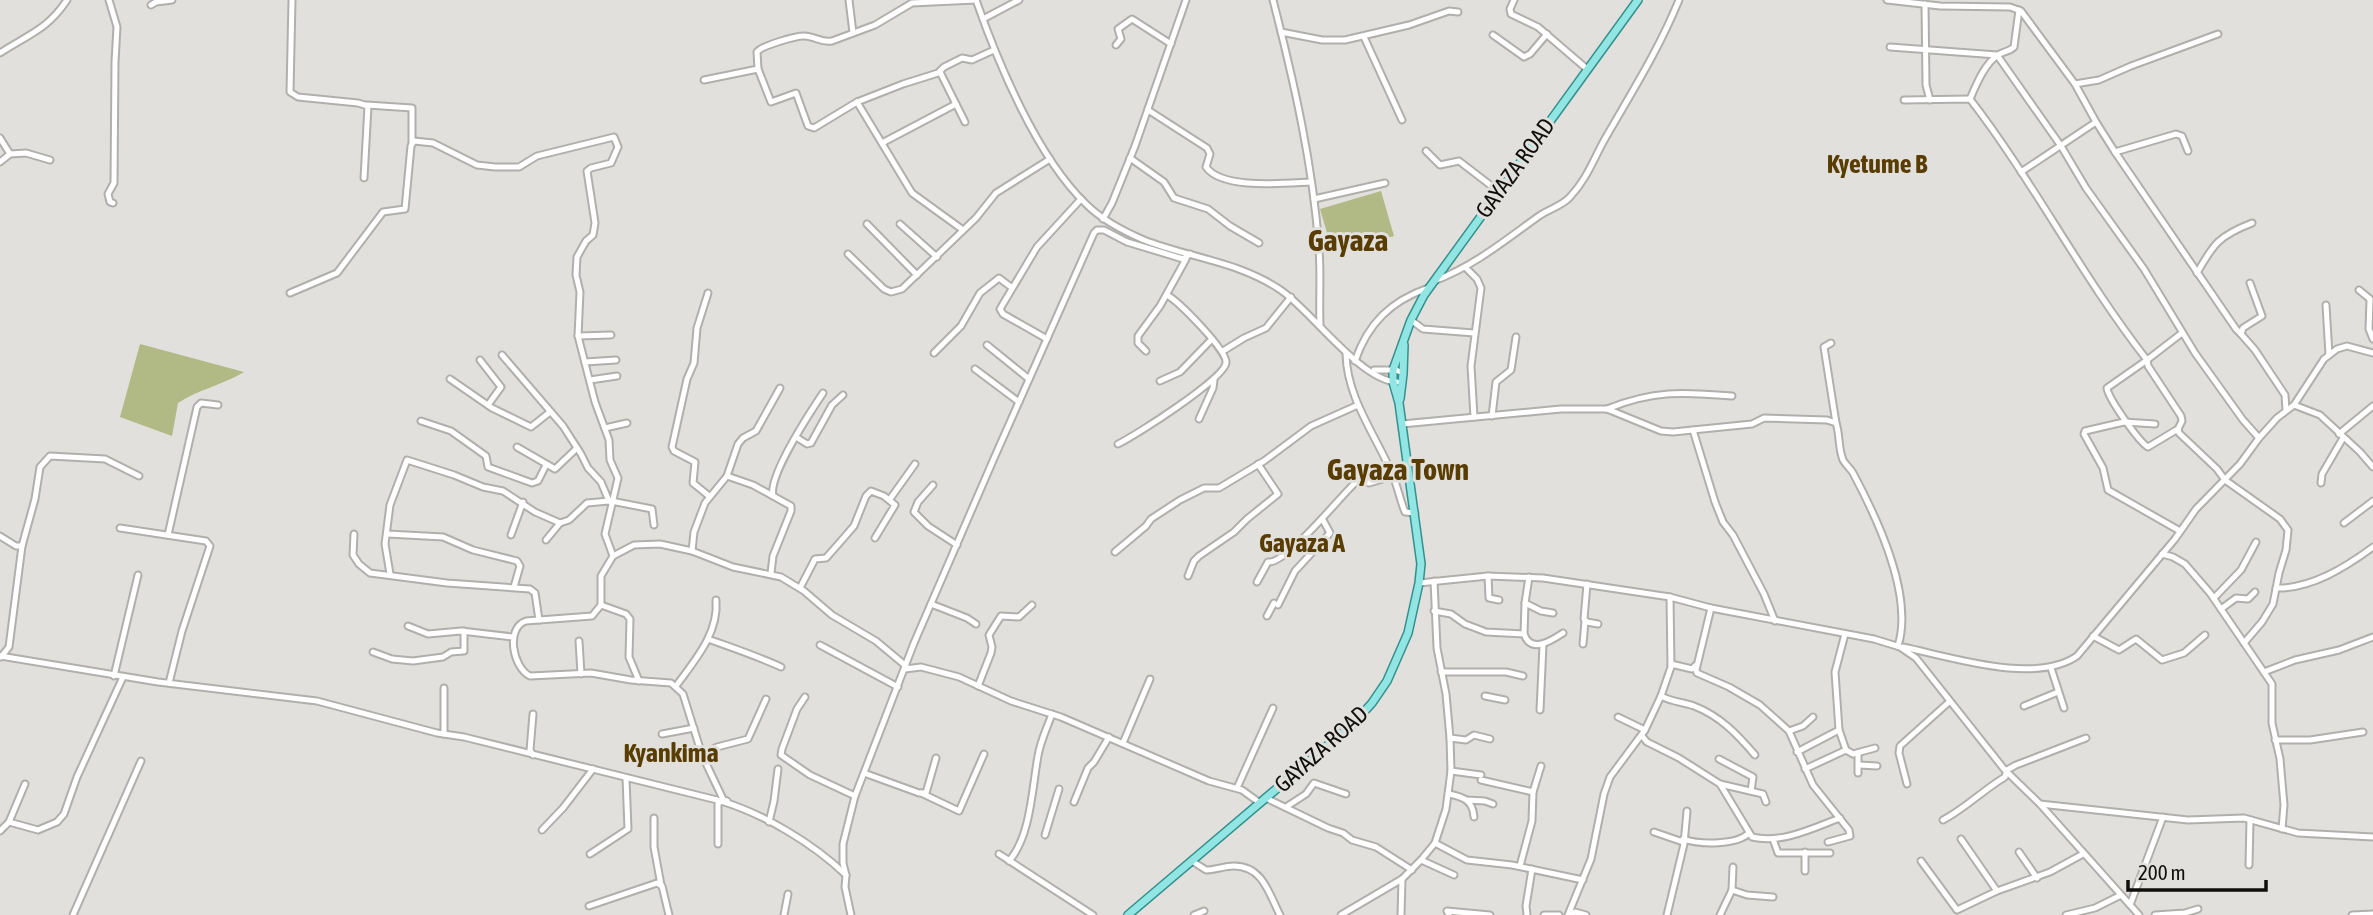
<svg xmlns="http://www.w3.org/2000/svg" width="2373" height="915" viewBox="0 0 2373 915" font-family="'Asap Condensed',sans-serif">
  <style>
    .green { fill: #b1b985 }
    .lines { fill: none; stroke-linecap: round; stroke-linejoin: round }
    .minor-casing { stroke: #b1afac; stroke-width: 9 }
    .major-casing { stroke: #34908d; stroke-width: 10 }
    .minor { stroke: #fff; stroke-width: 5 }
    .major { stroke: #91e6e4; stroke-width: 7 }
    .labels { text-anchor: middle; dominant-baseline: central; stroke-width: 6; stroke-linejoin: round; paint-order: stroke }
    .street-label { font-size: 23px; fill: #100f0e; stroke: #e2e0dc }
    .quarter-label { font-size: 26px; font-weight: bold; fill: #593d00; stroke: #e2e0dc }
    .district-label { font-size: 30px; font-weight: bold; fill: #593d00; stroke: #e2e0dc }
  </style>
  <rect width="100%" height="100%" fill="#e2e0dc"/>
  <!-- green -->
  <g class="green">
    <path d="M1381,191L1394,236L1333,253L1320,209Z"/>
    <path d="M140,344L244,372C223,385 199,389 178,403L172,436L120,417Z"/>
  </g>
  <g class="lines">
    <!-- minor casing -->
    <g class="minor-casing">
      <g id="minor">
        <path d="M109,0L117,27L115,62L114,183L108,194L110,202L113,203"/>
        <path d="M292,0L290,92L298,97L358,103L368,106L364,178"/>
        <path d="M849,0L853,33"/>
        <path d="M976,0C998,63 1037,157 1086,204C1102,220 1123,231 1144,240C1190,258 1241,262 1282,291C1312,312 1361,381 1397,382"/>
        <path d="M1273,0C1294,82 1313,165 1319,249C1321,274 1319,300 1320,325"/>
        <path d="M1514,0L1510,9L1511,14L1538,27L1587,69"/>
        <path d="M1887,0L1940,6L2010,7L2021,11L2075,84L2099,80L2131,66L2218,34"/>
        <path d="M1925,4L1926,85L1930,100"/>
        <path d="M151,5L156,2L172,0"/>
        <path d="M983,19L1019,0"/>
        <path d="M1281,32L1322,40H1345L1409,25L1449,11L1458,12"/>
        <path d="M1493,35L1524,57L1530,54L1547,34"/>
        <path d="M1364,37L1402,120"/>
        <path d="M1116,45L1121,39L1118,29L1132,19L1171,44"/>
        <path d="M1890,47L1997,55L2061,146L2086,188L2144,269L2195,353L2243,420L2259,438"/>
        <path d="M0,53C29,34 47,30 67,0"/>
        <path d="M758,69L771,102L796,93L808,126L814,128L857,102L903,84L938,73L944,67L962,58L972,60L994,50"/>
        <path d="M940,72L965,122"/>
        <path d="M704,80L758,69L757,52C761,46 795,36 804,36C815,36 821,43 832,41L875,25L912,3L976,0"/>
        <path d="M2075,84L2096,122L2115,152L2176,134L2182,136L2188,151"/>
        <path d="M1970,99C1976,85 1985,63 1998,55C2004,51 2009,52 2014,47L2019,10"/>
        <path d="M1904,100L1970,99C2034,182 2082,277 2147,360L2107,388C2108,398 2139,442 2148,447L2178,429"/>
        <path d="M857,102L912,193L963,230"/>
        <path d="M367,105L412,108V143"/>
        <path d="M1148,110L1207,148L1210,154L1206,167C1222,190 1286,183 1311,182"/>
        <path d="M0,138L10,154"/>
        <path d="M882,143L956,104"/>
        <path d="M1426,151L1440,165L1459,161L1498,191"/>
        <path d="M2115,152L2236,329L2241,334"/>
        <path d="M1130,158L1164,182L1174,198L1208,209L1230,226L1259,243"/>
        <path d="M0,162L10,154L26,153L50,160"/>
        <path d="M2021,172L2096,122"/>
        <path d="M1314,199L1385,183"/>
        <path d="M1103,219L1112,203L1135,146L1186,0"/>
        <path d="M867,224L917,275"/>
        <path d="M900,224L937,257"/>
        <path d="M848,254L884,289L891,292L902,289L976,218L996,193L1050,159"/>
        <path d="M1466,268L1477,279L1481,288L1471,366L1474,417"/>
        <path d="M2197,273C2214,243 2219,236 2252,223"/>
        <path d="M1434,281C1474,266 1504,241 1539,216C1549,209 1562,206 1570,197C1587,179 1594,158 1606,137C1633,90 1658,51 1679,0"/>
        <path d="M2250,283L2262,316L2243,328L2241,334L2255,350L2285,395L2286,410"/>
        <path d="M2359,290L2370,299L2369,329L2373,339"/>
        <path d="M290,293L337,273L383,212L405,209L411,146L414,141L433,143L477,165L495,167H519L537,156L614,137L618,147L611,163L591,168L587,171L595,223L593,235L586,241L577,257L576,275L580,292L578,336L595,402L609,440L610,460L618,478L605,534L613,556"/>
        <path d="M708,293L697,328L694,363L687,379L672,447L674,451L695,462L693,483L709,496"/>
        <path d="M2326,305L2329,355"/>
        <path d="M1411,320L1423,329L1474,333"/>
        <path d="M2182,333L2147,360L2148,366L2181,416L2182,421L2178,429L2179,433L2217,469L2225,480L2280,519L2288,530L2286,550L2279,573L2273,604L2262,622L2244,643"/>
        <path d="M578,336L611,335"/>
        <path d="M1047,339L1003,314L1000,309L1037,247L1081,199"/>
        <path d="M1831,343L1824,347L1836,423"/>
        <path d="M987,345L1029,379"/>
        <path d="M1146,351L1138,343V336L1160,306L1186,259"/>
        <path d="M1223,351L1244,338L1266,328L1291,297"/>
        <path d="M934,353L961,326L980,293L999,278L1011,287"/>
        <path d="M1346,354C1347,399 1376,435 1393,476C1398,488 1400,500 1405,512L1415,513"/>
        <path d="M502,355L563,426L581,454L588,468L601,482L609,501"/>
        <path d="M480,360L501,387L488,405"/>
        <path d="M1355,361C1368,323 1391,301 1428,288"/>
        <path d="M585,362L616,360"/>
        <path d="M975,369L1019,402"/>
        <path d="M1374,370H1396L1403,373"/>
        <path d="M450,379L492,408L531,427L550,412"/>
        <path d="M590,380L617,376"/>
        <path d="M1160,381L1180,372L1211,340"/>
        <path d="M2294,405L2320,415L2360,452L2373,467"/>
        <path d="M1607,409C1653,390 1684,392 1732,396"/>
        <path d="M1492,416L1496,382L1511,370L1516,337"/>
        <path d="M1199,419L1213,388L1214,380"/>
        <path d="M421,421L451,431L486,456L488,467L532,483L538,481L546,465"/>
        <path d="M1402,424L1561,409H1607L1661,431L1673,432L1752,424L1764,418L1827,420L1836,423C1840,434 1838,448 1843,460C1845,464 1850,468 1853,473C1877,518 1914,595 1898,646"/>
        <path d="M2155,424L2124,422L2085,431L2084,434L2103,468L2108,490L2180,531"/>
        <path d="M605,428L627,423"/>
        <path d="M1693,430L1715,502L1723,522L1733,535L1764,594L1775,621"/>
        <path d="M2339,434L2373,406"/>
        <path d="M796,437L807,444L811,443L832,405L843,395"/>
        <path d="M1118,444C1135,436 1224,379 1226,363C1228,351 1179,302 1167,295"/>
        <path d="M517,447L555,469L577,448"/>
        <path d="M727,476L753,485L791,506V511L773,556L771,573"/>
        <path d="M2321,483L2322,474L2343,438"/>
        <path d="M933,485L918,502L914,512L928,526L957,545"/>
        <path d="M773,496C768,476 811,411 823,393"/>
        <path d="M890,499L915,464"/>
        <path d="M611,501L652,509L654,525"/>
        <path d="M2344,523L2373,501"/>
        <path d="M120,528L206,541L210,546L182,631L169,683"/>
        <path d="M354,534L353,555L359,564L370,573L447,583L530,589L535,593L539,620"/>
        <path d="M388,534L443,537L473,550L517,561L520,566L514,587"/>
        <path d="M168,535L197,407L201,403L218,405"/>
        <path d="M511,535L523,502"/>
        <path d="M0,536L16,546H22"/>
        <path d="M546,540L560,523"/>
        <path d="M692,551L694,532L705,503L727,476L738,444L743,438L756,431L780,388"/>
        <path d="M1115,552L1146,526L1151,519L1180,500L1204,488H1219L1264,461L1311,426L1358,405"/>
        <path d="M2162,554L2173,557L2185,564L2210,593L2272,684V723L2280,759L2284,805L2282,829"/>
        <path d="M390,574L385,544L390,505L407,460L454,475L483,487L503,491L535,512L560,523L569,520L587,503L609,501"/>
        <path d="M1188,576L1194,561L1199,556L1234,532L1247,519L1278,494L1258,464"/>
        <path d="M1488,576L1489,598L1499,600"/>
        <path d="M1257,582L1268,562C1287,564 1341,495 1358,480L1369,483L1393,476"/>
        <path d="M1419,583L1488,576L1543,578L1670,597L1711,608L1874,639L1900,647L1916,658L2004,769L2040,804L2139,915"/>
        <path d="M1587,584L1584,619L1587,622L1598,624"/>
        <path d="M800,588L815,559L826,558L841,541L854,526L866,496L871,491L884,496L895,505L875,538"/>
        <path d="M2276,588C2311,589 2346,567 2373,547"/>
        <path d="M2214,598L2241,570L2256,542"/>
        <path d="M1525,603L1541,611L1553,613"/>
        <path d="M931,604L967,618L976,624"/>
        <path d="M601,605L626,614L630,619L629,657L639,681"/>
        <path d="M1278,605L1295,571L1330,533L1323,520"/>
        <path d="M1711,608L1696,670L1697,673L1729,687L1760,705L1789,731L1813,785L1849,830L1850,836L1828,842"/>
        <path d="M2221,609L2236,598L2248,599L2255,592"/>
        <path d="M1434,611L1451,614L1465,624L1486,632L1524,634C1531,654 1551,641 1563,633"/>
        <path d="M1267,616L1274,603"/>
        <path d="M408,626L428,634L461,631L513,637"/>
        <path d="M1524,634L1525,603L1529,577"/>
        <path d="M2093,636L2119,650L2136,639L2162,660L2184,653L2205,635"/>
        <path d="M708,639C733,648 757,656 781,667"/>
        <path d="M579,641L581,674"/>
        <path d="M1583,644L1585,621"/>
        <path d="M820,645L898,687"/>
        <path d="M1903,647C1951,657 2035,685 2077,656L2175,539L2196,509L2240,464L2259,438L2277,418L2294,405L2324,359L2337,349L2347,346L2373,353"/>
        <path d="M373,652L392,659L413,661L443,657L451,652L464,651V631"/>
        <path d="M0,656L158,682L317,701L437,733L464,737L721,801C764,814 814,844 846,875"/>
        <path d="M1,657L9,647L22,546L35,499L40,467L50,456L105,459L139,476"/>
        <path d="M1671,664L1692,669L1695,666"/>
        <path d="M2051,668L2064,708"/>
        <path d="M905,669L921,667L959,677L1011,701L1061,717L1209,781L1242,790L1260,803"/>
        <path d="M1441,672H1506L1523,676"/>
        <path d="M2264,672L2295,660L2339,650L2373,637"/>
        <path d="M114,676L138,575"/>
        <path d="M676,686C695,660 719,633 716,600"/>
        <path d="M978,686L991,653L992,647L989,635L1001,616L1019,617L1032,605"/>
        <path d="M1485,696L1505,700"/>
        <path d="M1661,696C1672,702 1683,702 1694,706C1720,716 1737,734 1755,755"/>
        <path d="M805,697L797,709L782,749L781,755L810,775L855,796"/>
        <path d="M2024,706L2058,692"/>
        <path d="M1540,710L1543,645"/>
        <path d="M1618,717L1645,730"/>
        <path d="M1789,731L1803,726L1813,717"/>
        <path d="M444,734V688"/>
        <path d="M662,734L694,728"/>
        <path d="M1642,736L1647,742L1679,758L1720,784L1752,837C1782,844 1813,828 1840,818"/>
        <path d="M1450,738L1466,740L1474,735L1490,739"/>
        <path d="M2275,740H2310L2363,732"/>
        <path d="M1123,743L1150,679"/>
        <path d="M1846,750L1853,754L1875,748"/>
        <path d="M1797,752L1839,730L1835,672L1845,634"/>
        <path d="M1858,753V773"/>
        <path d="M533,755L530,750L533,714"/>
        <path d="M702,755L717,747L748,739L766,699"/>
        <path d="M1719,759L1753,777L1751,791"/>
        <path d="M1859,765L1877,766"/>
        <path d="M1805,769L1846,750L1839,730"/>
        <path d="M1451,771L1481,775"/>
        <path d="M864,773L919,793H926L936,758"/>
        <path d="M1481,780L1533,792L1541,766"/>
        <path d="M1720,784L1763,794L1766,802"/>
        <path d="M1907,784L1899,753L1900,746L1949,702"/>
        <path d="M1237,788L1273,708"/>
        <path d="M921,793L959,811L984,754"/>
        <path d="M1449,794C1464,797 1473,801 1474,817"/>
        <path d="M1266,798L1328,828L1343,833L1352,840L1376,847L1412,870"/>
        <path d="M1467,800L1485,801L1493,804"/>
        <path d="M727,801L723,799L702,755L683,694L671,683L631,680L591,673L530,676C513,668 505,628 526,621L592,616L601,605V576L613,556L634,545L660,544L692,551L733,567L781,577L804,591L832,615L876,641L906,666"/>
        <path d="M1074,802L1088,768L1094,762L1109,737"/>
        <path d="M2040,804L2188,820L2244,818L2298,833L2373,837"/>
        <path d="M1286,807L1306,794L1314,783L1346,794"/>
        <path d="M654,818V847L661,885"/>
        <path d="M1943,820C1966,808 1983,790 2005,777L2007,770L2016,765L2086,738"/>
        <path d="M9,822L38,830L57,822L64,814L77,777L123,677"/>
        <path d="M769,822L774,801L778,769"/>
        <path d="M542,830L563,808L593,769"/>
        <path d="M0,831L9,822L25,784"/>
        <path d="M1654,832L1683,842"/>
        <path d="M1045,835L1059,789"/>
        <path d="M1683,839C1701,845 1737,845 1749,833"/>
        <path d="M1773,839L1778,853H1830"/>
        <path d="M1961,839L1997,891"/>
        <path d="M1435,843L1467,860L1512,865L1583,880"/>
        <path d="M718,844V804L722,800"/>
        <path d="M1805,852V871"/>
        <path d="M2019,852L2037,878"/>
        <path d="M590,854L628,829L626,778"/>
        <path d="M999,854L1093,915"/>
        <path d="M1421,860L1454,875"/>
        <path d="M1009,861C1031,836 1032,788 1038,756C1040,742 1047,728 1052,714"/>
        <path d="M1192,861L1206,870C1215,870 1224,866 1234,866C1263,866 1269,894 1280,915"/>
        <path d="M1921,861L1957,910L1997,891L2050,872L2083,854"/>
        <path d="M2249,865L2250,820"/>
        <path d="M1520,866L1532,821L1533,792"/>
        <path d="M1732,890L1747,895L1773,897"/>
        <path d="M2130,905L2163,817"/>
        <path d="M589,906L657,883L662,886L669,915"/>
        <path d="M73,915L141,761"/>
        <path d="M784,915L788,894"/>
        <path d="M851,915L845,887L846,875L843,863V844L855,796L914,643L995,456L1094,233L1097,230H1104L1127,242L1183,259L1190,254"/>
        <path d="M1194,915L1204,911"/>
        <path d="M1341,915L1402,879L1421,860L1435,843L1446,809L1451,771L1450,738L1446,694L1437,648L1434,581"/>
        <path d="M1401,915L1402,879"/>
        <path d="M1449,915L1447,911L1490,915"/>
        <path d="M1527,915L1526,906L1532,869"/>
        <path d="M1544,915H1559"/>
        <path d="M1568,915L1591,859L1604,794L1610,777L1645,730L1661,696L1671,667L1670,597"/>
        <path d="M1569,915L1575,912L1586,915"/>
        <path d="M1667,915L1684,844L1687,811"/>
        <path d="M1720,915L1732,890L1733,867"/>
        <path d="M2066,915L2095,908L2121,895"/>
        <path d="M2155,915L2185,913L2198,909"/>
        <path d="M2352,915L2373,914"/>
      </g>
    </g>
    <!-- major casing -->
    <g class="major-casing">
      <g id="major">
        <path d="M1400,399L1403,374L1404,345"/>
        <path d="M1128,915L1354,723L1372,703L1387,681L1408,633L1419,583L1421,564L1399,403L1393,382V370L1411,320L1424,295L1638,0"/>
      </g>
    </g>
    <!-- minor -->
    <use href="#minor" class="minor"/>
    <!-- major -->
    <use href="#major" class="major"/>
  </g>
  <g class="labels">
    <!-- street labels -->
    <g class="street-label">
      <text transform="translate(1515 168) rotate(-54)">GAYAZA ROAD</text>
      <text transform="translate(1321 749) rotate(-42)">GAYAZA ROAD</text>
    </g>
    <!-- quarter labels -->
    <g class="quarter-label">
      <text x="1877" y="164">Kyetume B</text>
      <text x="1302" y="543">Gayaza A</text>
      <text x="671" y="753">Kyankima</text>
    </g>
    <!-- district labels -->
    <g class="district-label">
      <text x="1348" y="240">Gayaza</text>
      <text x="1398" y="469">Gayaza Town</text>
    </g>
  </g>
  <!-- scale -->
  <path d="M2128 880v10h138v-10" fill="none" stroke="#100f0e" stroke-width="3.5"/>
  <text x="2138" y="880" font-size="21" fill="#100f0e" stroke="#e2e0dc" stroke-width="5" paint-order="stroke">200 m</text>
</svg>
